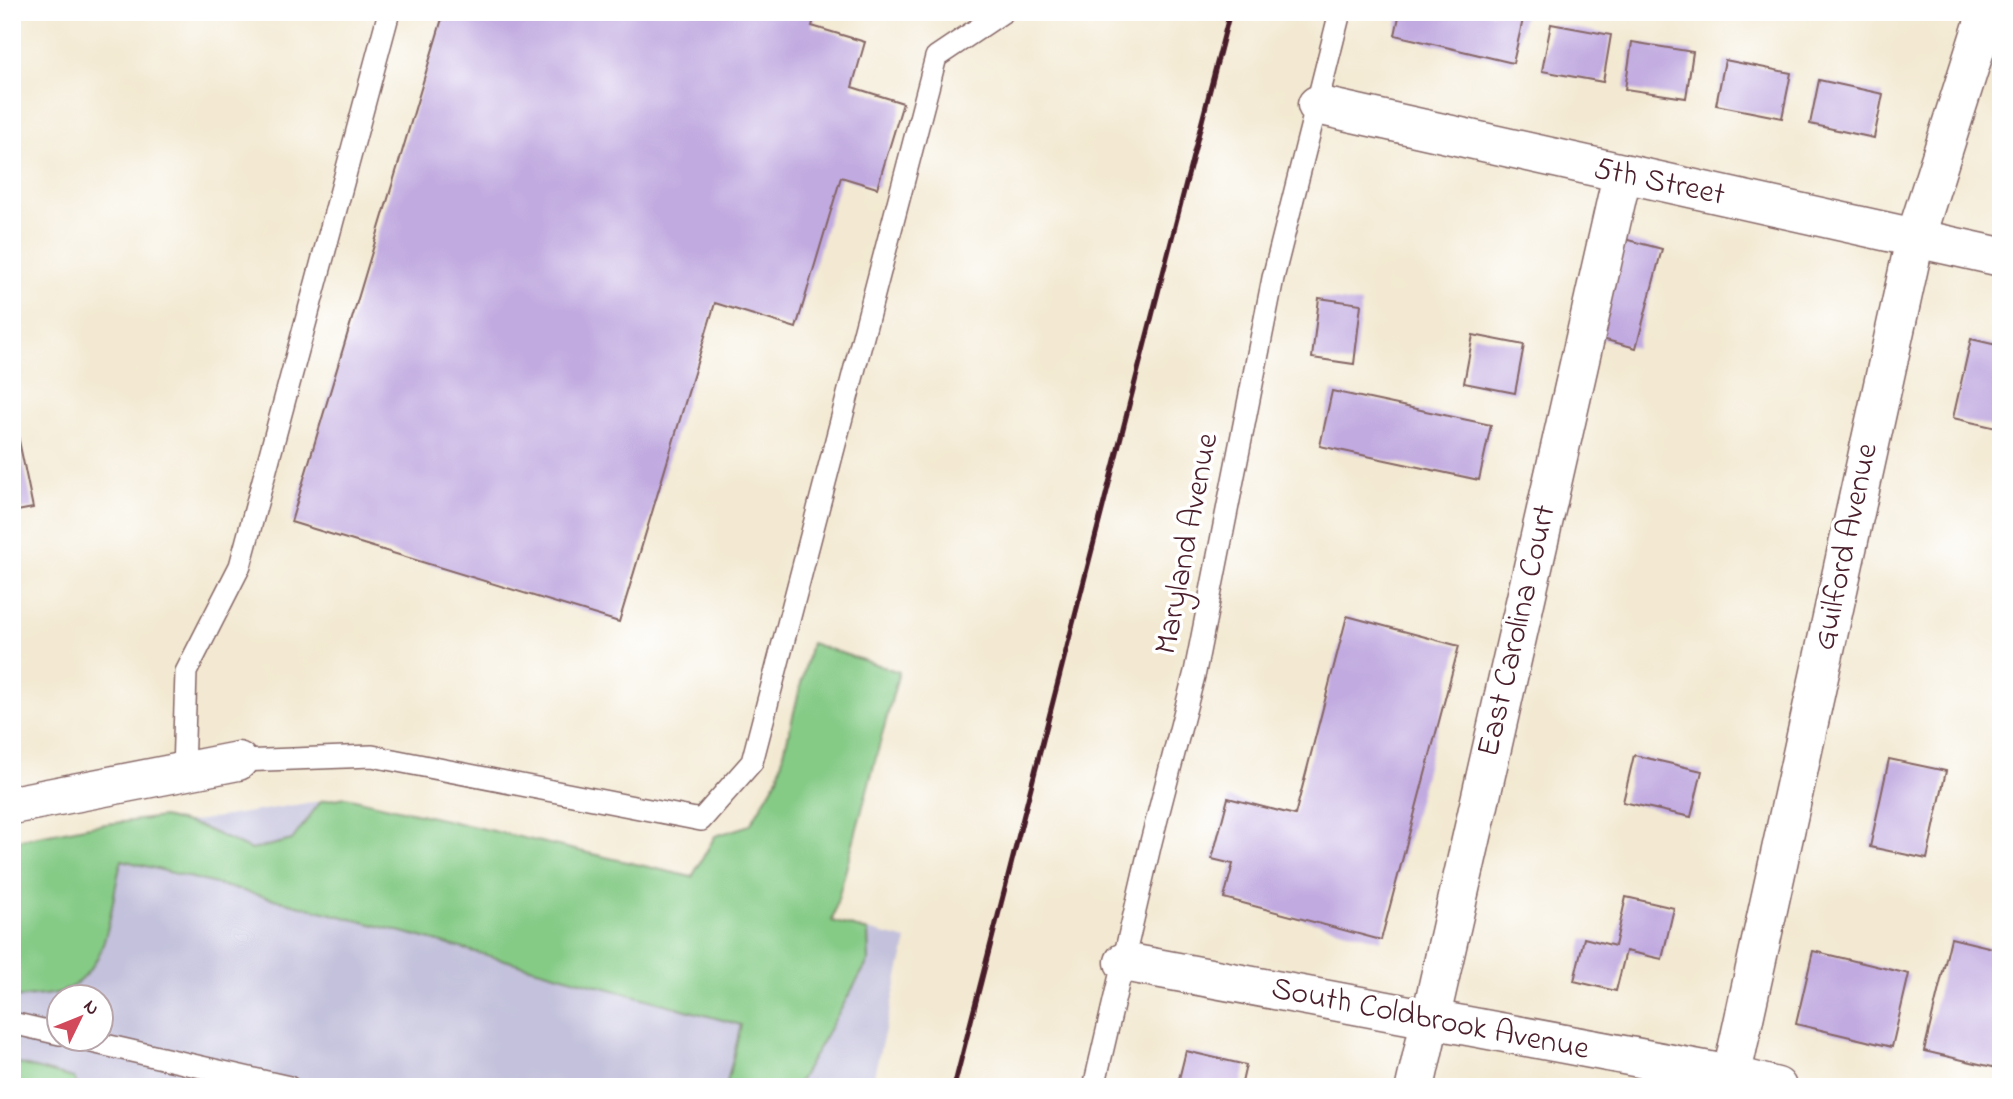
<svg xmlns="http://www.w3.org/2000/svg" width="2013" height="1099" viewBox="0 0 2013 1099" font-family="'Indie Flower',sans-serif">
  <style>
    .industrial { fill: #c3c1db; fill-rule: evenodd }
    .green { fill: #85cb86; stroke: #687558; stroke-width: 2 }
    .building { fill: #c1aae0 }
    .lines { fill: none; stroke-linecap: round; stroke-linejoin: round }
    .lane-casing { stroke: #856665; stroke-width: 24 }
    .street-casing { stroke: #856665; stroke-width: 41 }
    .lane { stroke: #fff; stroke-width: 21 }
    .street { stroke: #fff; stroke-width: 38 }
    .rail { stroke: #4a1f2b; stroke-width: 5 }
    .labels { text-anchor: middle; dominant-baseline: central; stroke-width: 7; stroke-linejoin: round; paint-order: stroke }
    .street-label { font-size: 32px; fill: #4a1f2b; stroke: #fff }
  </style>
  <rect width="100%" height="100%" fill="#fff"/>
  <filter id="ink" filterUnits="userSpaceOnUse"><feTurbulence type="fractalNoise" baseFrequency=".0143" numOctaves="2"/><feDisplacementMap in="SourceGraphic" scale="14" xChannelSelector="R" yChannelSelector="G"/><feConvolveMatrix kernelMatrix="1 2 1 2 8 2 1 2 1" color-interpolation-filters="sRGB"/></filter>
  <filter id="wash" filterUnits="userSpaceOnUse"><feTurbulence type="fractalNoise" baseFrequency=".00686" numOctaves="4" result="noise"/><feDisplacementMap in="SourceGraphic" scale="28" xChannelSelector="R" yChannelSelector="G"/><feGaussianBlur stdDeviation="1.57" result="paint"/><feColorMatrix in="noise" values="0 0 0 0 0 0 0 0 0 0 0 0 0 0 0 0 0 1.4 0 .05"/><feComposite in="paint" operator="in"/></filter>
  <g filter="url(#wash)">
    <rect width="100%" height="100%" fill="#f3e9d2"/>
    <!-- industrial -->
    <path class="industrial" d="M346,797L907,940L871,1087H12V850ZM60,998H102V1040H60Z"/>
    <!-- green -->
    <g class="green">
      <path d="M811,643L899,672L832,921L868,931L869,960L796,1087H726L741,1025L406,933L122,860C108,905 114,964 66,990C55,996 26,996 12,998V841L90,826L163,817L199,826L251,850L292,840L321,801L346,797L692,877L715,836L750,825L778,777Z"/>
      <path d="M12,1062L74,1078L78,1087H12Z"/>
    </g>
    <g id="blocks">
      <!-- building -->
      <g class="building">
        <path d="M444,12H816L812,26L865,42L852,87L903,103L877,188L841,177L796,328L715,303L619,622L291,522Z"/>
        <path d="M1400,12H1514L1524,15L1513,63L1395,35Z"/>
        <path d="M1551,24L1611,35L1603,82L1542,71Z"/>
        <path d="M1632,42L1693,52L1686,98L1625,89Z"/>
        <path d="M1725,60L1791,73L1782,118L1716,105Z"/>
        <path d="M1819,80L1883,94L1874,138L1810,124Z"/>
        <path d="M1613,236L1662,249L1636,348L1587,335Z"/>
        <path d="M1319,298L1361,304L1354,364L1312,358Z"/>
        <path d="M1473,335L1524,345L1515,393L1464,383Z"/>
        <path d="M1971,339L2001,346V429L1953,418Z"/>
        <path d="M1332,391L1491,425L1479,480L1320,446Z"/>
        <path d="M12,407L33,508L12,512Z"/>
        <path d="M1347,616L1459,646L1381,940L1224,898L1233,864L1212,859L1228,798L1295,815Z"/>
        <path d="M1634,755L1702,771L1691,817L1623,802Z"/>
        <path d="M1889,759L1946,771L1927,859L1870,847Z"/>
        <path d="M1626,897L1674,908L1662,959L1626,951L1616,991L1574,981L1584,938L1615,946Z"/>
        <path d="M1951,938L2001,950V1069L1924,1051Z"/>
        <path d="M1813,951L1909,974L1892,1047L1796,1024Z"/>
        <path d="M1186,1051L1246,1065L1241,1087H1177Z"/>
      </g>
    </g>
  </g>
  <g filter="url(#ink)">
    <use href="#blocks" fill-opacity="0" stroke="#856665" stroke-width="2"/>
    <g class="lines">
      <!-- lane casing -->
      <g class="lane-casing">
        <g id="lane">
          <path d="M238,761L372,756L701,820L752,762L936,57L1003,12"/>
          <path d="M183,772L186,672L240,566L389,12"/>
          <path d="M12,1023L60,1034"/>
          <path d="M83,1040L289,1087"/>
          <path d="M1094,1087L1151,842L1195,672L1273,278L1340,12"/>
        </g>
      </g>
      <!-- street casing -->
      <g class="street-casing">
        <g id="street">
          <path d="M1317,105L2001,257"/>
          <path d="M12,805L238,761"/>
          <path d="M1124,962L1731,1075L1777,1087"/>
          <path d="M1415,1087L1622,175"/>
          <path d="M1729,1087L1915,239L1987,12"/>
        </g>
      </g>
      <!-- lane -->
      <use href="#lane" class="lane"/>
      <!-- street -->
      <use href="#street" class="street"/>
      <!-- rail -->
      <path class="rail" d="M954,1087L1230,12"/>
    </g>
  </g>
  <g class="labels">
    <!-- street labels -->
    <g class="street-label">
      <text transform="translate(1659 183) rotate(12)">5th Street</text>
      <text transform="translate(1188 544) rotate(-79)">Maryland Avenue</text>
      <text transform="translate(1847 547) rotate(-78)">Guilford Avenue</text>
      <text transform="translate(1518 631) rotate(-77)">East Carolina Court</text>
      <text transform="translate(1430 1020) rotate(11)">South Coldbrook Avenue</text>
    </g>
  </g>
  <!-- margin -->
  <rect width="2013" height="1099" fill="none" stroke="#fff" stroke-width="42"/>
  <!-- north arrow -->
  <g transform="translate(80 1018) rotate(47)"><circle r="33" fill="#ffffff" stroke="#b7a5aa" stroke-width="2"/>
  <path d="M0-5L12 26L0 18L-12 26Z" fill="#d1495b"/>
  <text y="-10" font-size="19" font-weight="bold" text-anchor="middle" fill="#4a1f2b">N</text>
  </g>
</svg>
